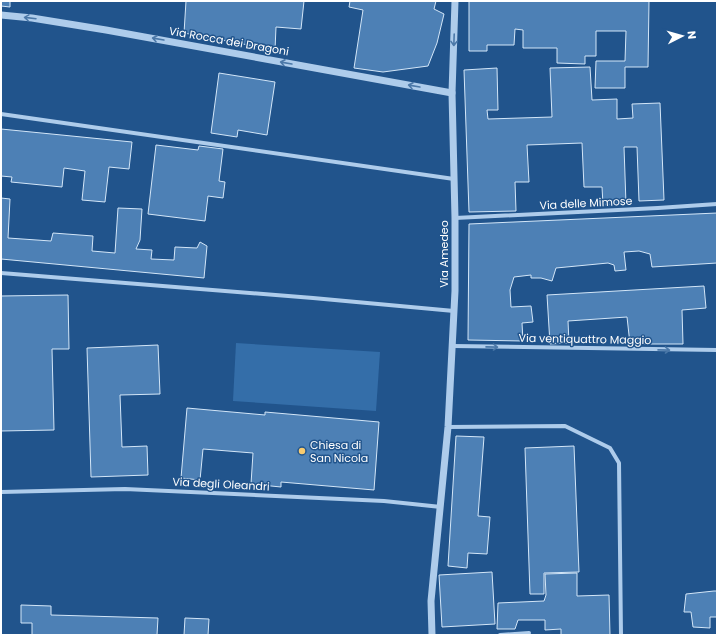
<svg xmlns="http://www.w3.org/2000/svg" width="718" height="636" viewBox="0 0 718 636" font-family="Poppins,sans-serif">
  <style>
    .green { fill: #346ea9 }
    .building { fill: #4d80b5; stroke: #d3e6f8 }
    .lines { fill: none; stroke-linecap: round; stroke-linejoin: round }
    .minor { stroke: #aecceb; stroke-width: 4 }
    .tertiary { stroke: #aecceb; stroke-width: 7 }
    .oneway { stroke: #4b78a8 }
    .poi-dot { fill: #f8cb6f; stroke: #21548c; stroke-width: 1.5 }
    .labels { text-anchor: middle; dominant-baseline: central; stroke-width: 3; stroke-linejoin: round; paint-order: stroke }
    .street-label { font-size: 11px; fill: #fff; stroke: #21548c }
    .poi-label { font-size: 11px; fill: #fff; stroke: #21548c; text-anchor: start }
  </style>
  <rect width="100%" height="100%" fill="#21548c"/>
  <!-- green -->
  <path class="green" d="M236,343L380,352L376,411L233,401Z"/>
  <!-- building -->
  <g class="building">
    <path d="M1,1H10V7L1,6Z"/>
    <path d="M186,1H304L301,29L276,27L275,50L184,33Z"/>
    <path d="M350,1H436L434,9L444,14L437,43L428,66L383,72L354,68L363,10L349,7Z"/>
    <path d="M469,1H649L648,67H625V88H595L596,61H625L626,31H596V56H585V64L557,63V48H523V30L515,29L514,45H487V51H469Z"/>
    <path d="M590,67L592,100L617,99V119L633,118L632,104L660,103L664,200L639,201L637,147H624L626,204L603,205L602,187H584L582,143L527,145L529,182H515L516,211L469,212L464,70L497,68L498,110H487L488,119L552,117L550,68Z"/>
    <path d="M219,73L275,82L267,135L238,130L237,137L211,133Z"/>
    <path d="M1,129L132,142L129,169L109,167L105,202L82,200L85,171L64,168L62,187L11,182L12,177L1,176Z"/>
    <path d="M156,145L198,150L199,146L223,149L219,181L225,182L223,198L208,196L205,221L148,214Z"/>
    <path d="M1,198L10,199L8,238L51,241L53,233L93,236L92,251L115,253L118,208L142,209L140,240L136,249L152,250L151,259L174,260L175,247L197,248L200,242L207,246L204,278L1,259Z"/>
    <path d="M717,213V263L652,267L650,254L639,251L624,252L626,270L615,271L614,265L608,263L556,268L552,281L541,278H531V275L514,277L510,290L511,307L531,306L533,322L522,323L523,341L468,340L469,224Z"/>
    <path d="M704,286L706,308L682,310L683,344H630L627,317L568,321L569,343L550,344L547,295Z"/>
    <path d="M68,295L69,349H52L54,430L1,431V296Z"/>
    <path d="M158,345L160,394L120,395L122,447L147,446L148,475L91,477L87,348Z"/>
    <path d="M187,408L265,415V412L379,422L374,490L281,482V487L251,484L253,453L203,449L200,480L181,478Z"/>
    <path d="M456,436L484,437L478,516L490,517L487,554L468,553L467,568L448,566Z"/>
    <path d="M574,446L579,572L544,573V594H530L525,448Z"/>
    <path d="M492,572L495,624L442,627L439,575Z"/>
    <path d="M577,573V596L609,595L610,635H561V629L545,630V620H518L515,629H497L498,603L544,601L546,595L545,574Z"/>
    <path d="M714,591H717V617H710V628L693,627L691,612H684L686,594Z"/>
    <path d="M21,605L51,606V615L158,618L157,635H32V623H21Z"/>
    <path d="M185,618L209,619L208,635H184Z"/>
  </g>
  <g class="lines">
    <!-- minor -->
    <g class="minor">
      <path d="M1,114L454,179"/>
      <path d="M455,218L658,208L717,204"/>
      <path d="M1,273L313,298L454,311"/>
      <path d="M453,346L717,350"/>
      <path d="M448,427L565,426L610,448L619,463L621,635"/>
      <path d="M1,492L125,489L384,501L441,507"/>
      <path d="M500,635L529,633"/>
    </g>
    <!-- tertiary -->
    <g class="tertiary">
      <path d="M1,15L32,18L106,30L452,93"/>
      <path d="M432,635L431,601L448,427L455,291V218L452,93L455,1"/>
    </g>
  </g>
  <!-- one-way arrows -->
  <defs><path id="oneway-shaft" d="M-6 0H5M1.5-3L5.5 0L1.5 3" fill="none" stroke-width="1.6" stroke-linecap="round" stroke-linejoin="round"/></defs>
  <g class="oneway">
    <use href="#oneway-shaft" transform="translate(30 18) rotate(-173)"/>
    <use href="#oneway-shaft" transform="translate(158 39) rotate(-170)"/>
    <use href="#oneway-shaft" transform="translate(454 40) rotate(92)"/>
    <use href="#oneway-shaft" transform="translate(286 63) rotate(-170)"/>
    <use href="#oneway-shaft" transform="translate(414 86) rotate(-170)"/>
    <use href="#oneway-shaft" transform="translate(492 347) rotate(1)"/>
    <use href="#oneway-shaft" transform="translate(664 350) rotate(1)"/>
  </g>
  <!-- markers -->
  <circle class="poi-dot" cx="302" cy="451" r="4"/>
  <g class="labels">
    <!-- street labels -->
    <g class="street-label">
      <text transform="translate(229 41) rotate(10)">Via Rocca dei Dragoni</text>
      <text transform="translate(586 203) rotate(-3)">Via delle Mimose</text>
      <text transform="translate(444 254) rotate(-90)">Via Amedeo</text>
      <text transform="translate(585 339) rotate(1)">Via ventiquattro Maggio</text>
      <text transform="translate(221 484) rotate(3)">Via degli Oleandri</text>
    </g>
    <!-- poi labels -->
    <g class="poi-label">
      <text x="310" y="445">Chiesa di<tspan x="310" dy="13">San Nicola</tspan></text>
    </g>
  </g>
  <!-- border -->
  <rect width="718" height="636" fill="none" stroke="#ffffff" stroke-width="4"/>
  <!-- north arrow -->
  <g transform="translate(682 36) rotate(84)" stroke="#21548c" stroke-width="3" paint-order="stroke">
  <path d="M0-3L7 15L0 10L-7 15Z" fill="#ffffff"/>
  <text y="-6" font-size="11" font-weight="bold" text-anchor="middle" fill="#ffffff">N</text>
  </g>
</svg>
